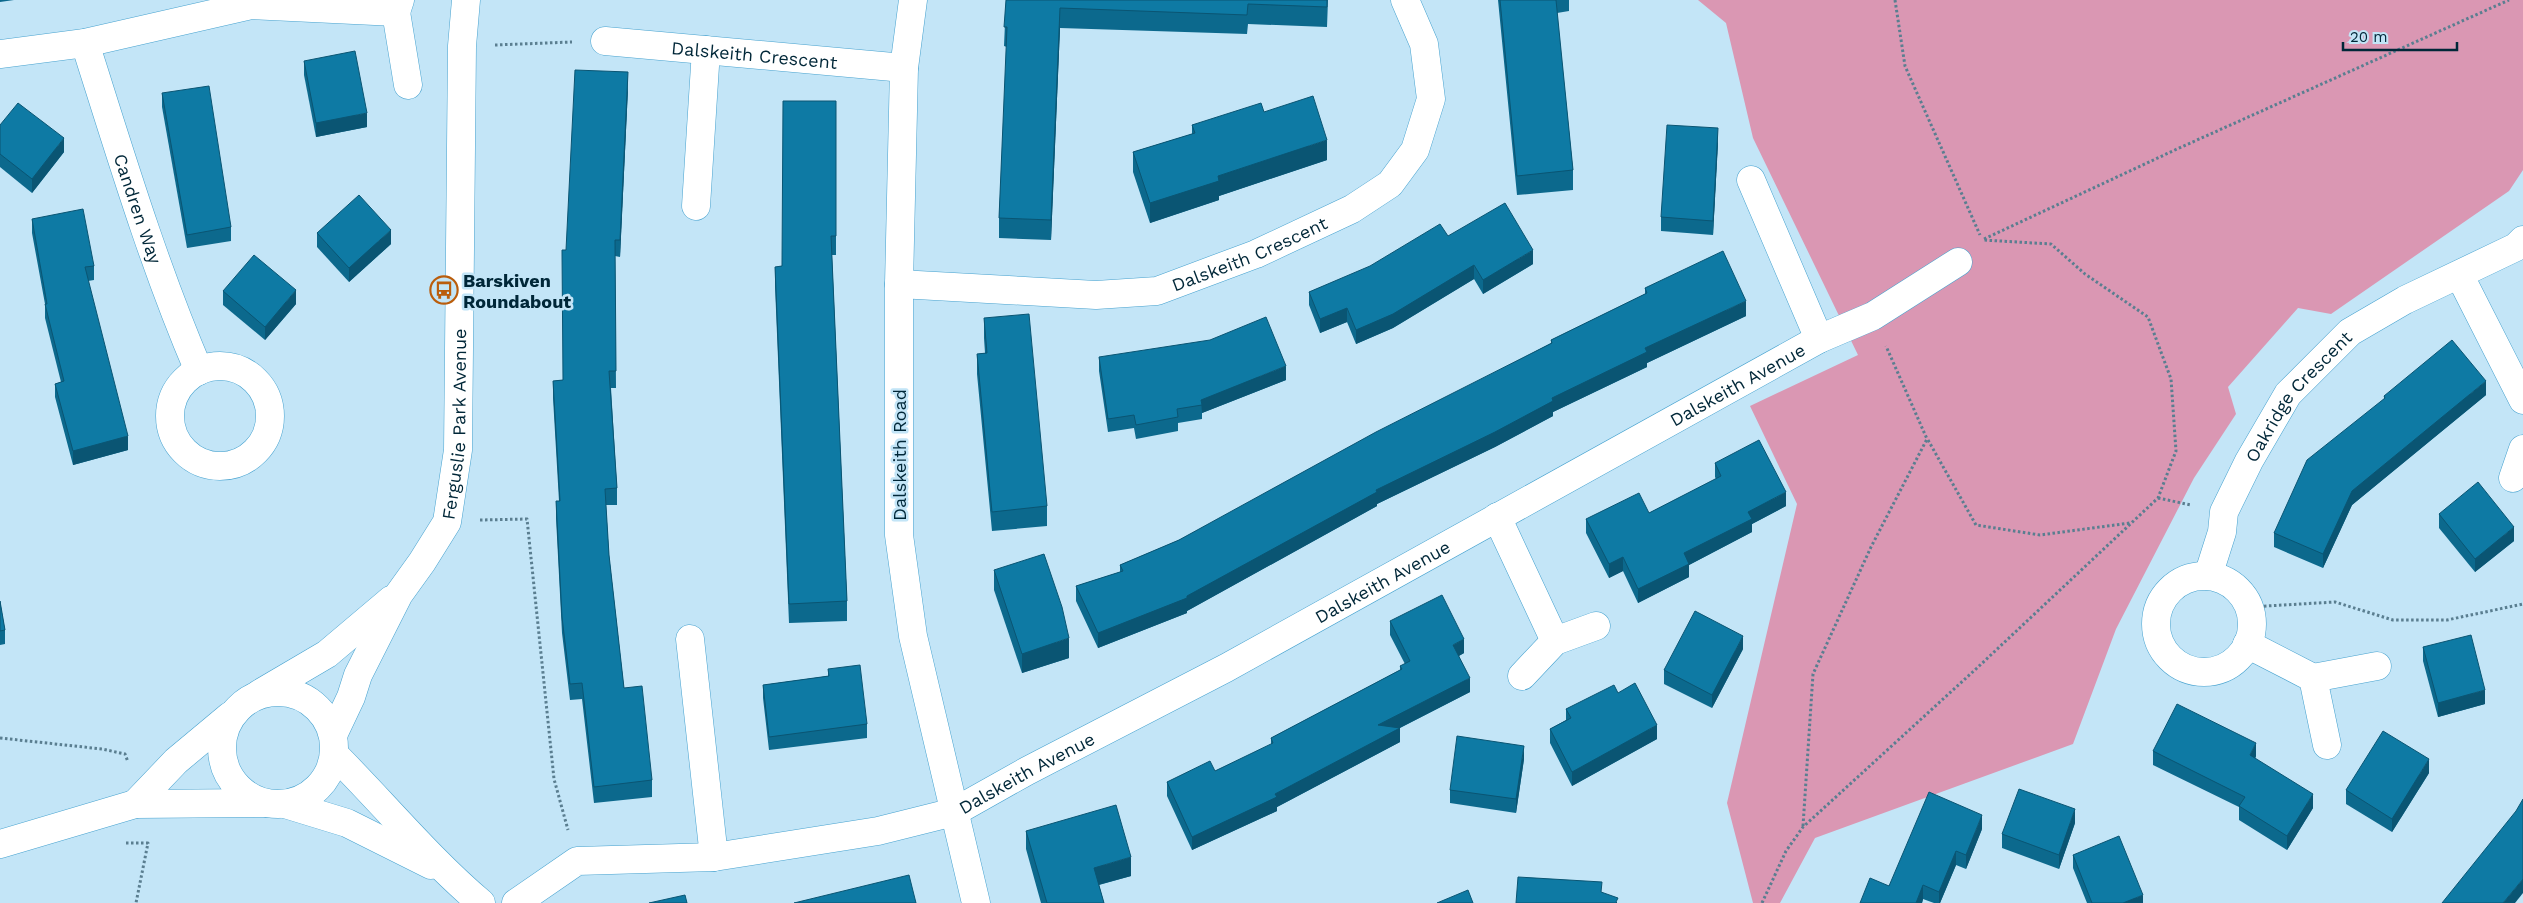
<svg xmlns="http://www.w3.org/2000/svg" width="2523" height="903" viewBox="0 0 2523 903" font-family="'Work Sans',sans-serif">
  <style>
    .green { fill: #da97b3 }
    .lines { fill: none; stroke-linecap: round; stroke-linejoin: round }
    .minor-casing { stroke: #46a2cf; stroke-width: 29 }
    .path { stroke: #5a7e90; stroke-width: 3; stroke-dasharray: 2.5 2.5; stroke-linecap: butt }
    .minor { stroke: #fff; stroke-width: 28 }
    .wall { fill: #0c698d }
    .shaded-wall { fill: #0a5573 }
    .building { fill: #0e7aa4; stroke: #0a5573 }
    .labels { text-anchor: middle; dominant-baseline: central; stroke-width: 5; stroke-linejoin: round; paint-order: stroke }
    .street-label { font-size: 18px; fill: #002738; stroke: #c3e5f7 }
    .poi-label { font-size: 18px; font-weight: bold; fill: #002738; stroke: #c3e5f7; text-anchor: start }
  </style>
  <rect width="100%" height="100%" fill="#c3e5f7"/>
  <!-- green -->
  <path class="green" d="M1698,0H2523V170L2509,191L2331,314L2298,308L2228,387L2236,414L2194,478L2116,629L2073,744L1815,838L1780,903H1753L1727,803L1797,504L1750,406L1858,355L1753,138L1726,23Z"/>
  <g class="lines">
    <!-- minor casing -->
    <g class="minor-casing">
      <g id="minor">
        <path d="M913,0L904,68L899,284V535L913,636L976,903"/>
        <path d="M396,12L408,85"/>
        <path id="s1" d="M605,41L904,68"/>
        <path id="s2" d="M85,43C120,153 153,264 199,371"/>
        <path d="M0,54L85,43L251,5L396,12L400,0"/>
        <path d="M1751,180L1819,339"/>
        <path d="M696,206L706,50"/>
        <path d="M2460,276L2523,400"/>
        <path id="s3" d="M899,284L1096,295L1157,291L1256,254L1352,209L1390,184L1415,150L1431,99L1424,44L1405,0"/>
        <circle cx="220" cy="416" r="50"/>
        <path d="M2513,478L2523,449"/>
        <path d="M1497,517L1555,641"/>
        <path id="s4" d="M2208,576L2222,532L2224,512L2249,461L2288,394L2350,332L2405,300L2516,247L2523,240"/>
        <circle cx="2204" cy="624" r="48"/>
        <path d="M690,639L714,857"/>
        <path d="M2247,644L2313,678L2327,745"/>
        <path d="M1522,676L1555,641L1596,626"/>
        <path d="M2313,678L2377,666"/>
        <circle cx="278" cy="748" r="56"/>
        <path d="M259,694L327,654L391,600"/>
        <path id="s5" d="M333,735L351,697L358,675L399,594L422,562L447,522L458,450L462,46L466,0"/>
        <path d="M334,754C383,803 428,858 481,903"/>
        <path d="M135,804L176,761L230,716"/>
        <path d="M285,804L347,823L431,865"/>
        <path d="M0,844L135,804L265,803"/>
        <path id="s6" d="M516,903L577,861L714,857L878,831L954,812L1027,771L1226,668L1819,339L1873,316L1958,262"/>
      </g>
    </g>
    <!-- path -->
    <g class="path">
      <path d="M1895,0L1905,66L1980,235"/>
      <path d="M495,45L572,42"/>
      <path d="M1984,239L2177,149L2509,0"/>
      <path d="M1928,440L1976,525L2040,535L2130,523"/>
      <path d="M2158,498L2191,505"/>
      <path d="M480,520L527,519L554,779L568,830"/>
      <path d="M2249,607L2335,602L2393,620H2447L2523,604"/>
      <path d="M0,738L102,749L125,754L128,762"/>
      <path d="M1803,826L1813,674L1871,547L1927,439L1886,346"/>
      <path d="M126,843H148L136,903"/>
      <path d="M1762,903L1786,851L1803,827L1977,668L2158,498L2176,451L2171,379L2148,317L2085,274L2051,244L1983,240"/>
    </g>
    <!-- minor -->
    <use href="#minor" class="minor"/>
  </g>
  <!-- wall -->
  <g class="wall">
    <path d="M0,0H14L0,2Z"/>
    <path d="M1006,0H1328L1327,27L1248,24L1247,34L1060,28L1051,240L999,238V218L1007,47L1004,46Z"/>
    <path d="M1498,0H1569V11L1557,13L1573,170V190L1517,195Z"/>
    <path d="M304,61L367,127L316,137L304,75Z"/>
    <path d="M628,88L620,257L615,256L616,388H611L617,488V505H606L609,555L624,688L652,780V797L594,803L582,699L570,700L562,633L556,518V501H559L553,398V381L563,380Z"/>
    <path d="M162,93L231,227V241L187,248L162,107Z"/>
    <path d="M836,101V255H832L847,601V621L789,623L775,286V267L782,266Z"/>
    <path d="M1264,112L1327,160L1219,196V200L1150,223L1133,172V152L1192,134V125Z"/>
    <path d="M0,125L64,152L32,193L0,167Z"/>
    <path d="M1718,142L1713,235L1661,231V217Z"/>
    <path d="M32,219L94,266V280L88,281L128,450L73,465L55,397V384L61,382L45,318V304L32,233Z"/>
    <path d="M317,233L391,244L349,282L317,247Z"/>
    <path d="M1448,236L1533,264L1483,294L1474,279L1393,328L1356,344L1347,322L1320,333L1309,305V292Z"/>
    <path d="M1645,288L1746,316L1647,363V367L1553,412V416L1495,447L1377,504V506L1187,611V613L1098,648L1076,601V586L1120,572V565L1179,540L1551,343V340L1645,294Z"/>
    <path d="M223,291L296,304L265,340L223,305Z"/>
    <path d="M984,318L1047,506V526L992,531L977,374V354L985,353L984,338Z"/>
    <path d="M1099,357L1286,380L1202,413V419L1178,423V431L1136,439L1134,428L1108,432L1099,371Z"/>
    <path d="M2486,395L2352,505L2323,568L2274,547V533L2384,399V396Z"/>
    <path d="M1715,463L1786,506L1752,524V532L1689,565V577L1638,603L1623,571L1609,578L1586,533V519L1649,513L1716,479L1715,477Z"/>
    <path d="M2439,514L2514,541L2475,572L2439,528Z"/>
    <path d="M994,570L1069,658L1022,673L994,590Z"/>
    <path d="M0,601L5,630V644L0,645Z"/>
    <path d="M1390,621L1464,653L1459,656L1470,692L1400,728V742L1277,807V811L1192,850L1167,796V782L1215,771L1271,745V738L1400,670V666L1405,664L1390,635Z"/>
    <path d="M2423,647L2485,704L2438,717L2423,661Z"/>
    <path d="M1743,649L1712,708L1664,684V670Z"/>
    <path d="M828,669L867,724V738L769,750L763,698V685L828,676Z"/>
    <path d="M1618,693L1657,739L1572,786L1550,743V729L1566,720V709Z"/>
    <path d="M2153,751L2256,756L2255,759L2313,808L2287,850L2239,820V807L2153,765Z"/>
    <path d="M1524,759L1516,813L1450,803V790Z"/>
    <path d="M2429,773L2392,832L2346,804V790Z"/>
    <path d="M2075,823L2059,869L2002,848V834Z"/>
    <path d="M1982,829L1966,869L1956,865L1940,903H1934L1923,899L1922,903H1860Z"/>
    <path d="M1026,831L1131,876L1099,885L1104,903H1041L1026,849Z"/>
    <path d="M2073,855L2143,903H2087L2073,868Z"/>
  </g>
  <!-- shaded-wall -->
  <g class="shaded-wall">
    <path d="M1060,8V28L1051,240V220Z"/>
    <path d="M628,72V88L620,257V240Z"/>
    <path d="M367,113V127L316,137V123Z"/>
    <path d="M1718,128V142L1713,235V221Z"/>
    <path d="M64,138V152L32,193V179Z"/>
    <path d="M1327,140V160L1219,196V200L1150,223V203L1218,176Z"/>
    <path d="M391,230V244L349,282V268Z"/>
    <path d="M1533,250V264L1483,294V280Z"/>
    <path d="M1474,265V279L1393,328L1356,344V330Z"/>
    <path d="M296,290V304L265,340V327Z"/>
    <path d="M1746,301V316L1647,363V367L1553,412V416L1495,447L1377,504V506L1187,611V613L1098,648V633L1187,596L1376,490L1645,348Z"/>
    <path d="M1347,308V322L1320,333V319Z"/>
    <path d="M1286,366V380L1202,413L1201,400Z"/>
    <path d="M2486,381V395L2352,505L2323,568V554L2352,491Z"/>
    <path d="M128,436V450L73,465V451Z"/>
    <path d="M1786,492V506L1752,524V532L1689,565V577L1638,603V589L1684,553L1748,512Z"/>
    <path d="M2514,527V541L2475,572V559Z"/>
    <path d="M1623,557V571L1609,578V564Z"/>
    <path d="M1743,636V649L1712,708V695Z"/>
    <path d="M1069,638V658L1022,673V654Z"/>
    <path d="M1464,639V653L1453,659V645Z"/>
    <path d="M1470,678V692L1378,739V725Z"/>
    <path d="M2485,690V704L2438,717V703Z"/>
    <path d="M1657,725V739L1572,786V772Z"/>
    <path d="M1400,728V742L1277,807V811L1192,850V837L1275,794Z"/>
    <path d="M2256,743V756L2250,769V755Z"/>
    <path d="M1524,746V759L1516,813V799Z"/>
    <path d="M2429,759V773L2392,832V819Z"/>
    <path d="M2313,794V808L2287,850V836Z"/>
    <path d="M2075,809V823L2059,869V855Z"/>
    <path d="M1982,815V829L1966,869V855Z"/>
    <path d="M1956,851V865L1940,903H1939V892Z"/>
    <path d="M1131,857V876L1094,886V868Z"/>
    <path d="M2523,879V893L2515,903H2503Z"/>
    <path d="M1923,885V899L1922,903H1916Z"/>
    <path d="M2143,895V903H2123Z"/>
  </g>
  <!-- building -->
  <g class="building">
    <path d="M1006,0H1327V7L1248,4L1247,15L1060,8L1051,220L999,218L1007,27H1004Z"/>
    <path d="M1500,0H1556L1573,170L1517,176Z"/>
    <path d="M355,51L367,113L316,123L304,61Z"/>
    <path d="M575,70L628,72L620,240H615L616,371H609L617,488L605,489L609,555L624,688L642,686L652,780L594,787L582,683L570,684L562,617L556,501H560L553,381L563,380L562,250H566Z"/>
    <path d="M209,86L231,227L187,235L162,93Z"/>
    <path d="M1313,96L1327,140L1218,176L1219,181L1150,203L1133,152L1195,133L1192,125L1261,103L1264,112Z"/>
    <path d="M783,101H836V236H831L847,601L789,604L775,267L782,266Z"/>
    <path d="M18,103L64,138L32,179L0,154V125Z"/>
    <path d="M1667,125L1718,128L1713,221L1661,217Z"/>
    <path d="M359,195L391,230L349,268L317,233Z"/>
    <path d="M1505,203L1533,250L1483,280L1474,265L1393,314L1356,330L1347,308L1320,319L1309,292L1370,266L1440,224L1448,236Z"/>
    <path d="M83,209L94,266L85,267L128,436L73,451L55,384L64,381L45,304H47L32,219Z"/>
    <path d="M1723,251L1746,301L1645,348L1647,352L1552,398L1553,401L1495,432L1376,490L1377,492L1187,596V598L1098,633L1076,586L1123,571L1120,565L1179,540L1376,432L1552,343L1551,340L1647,293L1645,288Z"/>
    <path d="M254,255L296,290L265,327L223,291Z"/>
    <path d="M1029,314L1047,506L992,512L977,354L987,353L984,318Z"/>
    <path d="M1266,317L1286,366L1201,400L1202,405L1177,409L1178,417L1136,425L1134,415L1108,419L1099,357L1210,340Z"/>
    <path d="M2452,340L2486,381L2352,491L2323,554L2274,533L2307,460L2385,398L2384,396Z"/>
    <path d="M1759,440L1786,492L1748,512L1752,519L1684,553L1689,564L1638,589L1623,557L1609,564L1586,519L1639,493L1649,513L1721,476L1715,463Z"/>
    <path d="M2478,482L2514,527L2475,559L2439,514Z"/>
    <path d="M1044,554L1062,607L1069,638L1022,654L994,570Z"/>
    <path d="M1442,595L1464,639L1453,645L1470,678L1378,725L1400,728L1275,794L1277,797L1192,837L1167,782L1210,761L1215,771L1273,743L1271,738L1402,669L1400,666L1410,661L1390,621Z"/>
    <path d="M0,601L5,630L0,631Z"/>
    <path d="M1695,611L1743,636L1712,695L1664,670Z"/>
    <path d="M2471,635L2485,690L2438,703L2423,647Z"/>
    <path d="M860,665L867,724L769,737L763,685L829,676L828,669Z"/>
    <path d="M1635,683L1657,725L1572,772L1550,729L1571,718L1566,709L1614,685L1618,693Z"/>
    <path d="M2177,704L2256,743L2250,755L2313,794L2287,836L2239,806L2245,797L2153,751Z"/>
    <path d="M2383,731L2429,759L2392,819L2346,790Z"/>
    <path d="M1457,736L1524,746L1516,799L1450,790Z"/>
    <path d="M2019,789L2075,809L2059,855L2002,834Z"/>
    <path d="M1929,792L1982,815L1966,855L1956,851L1939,892L1923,885L1916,903H1860L1870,878L1889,886Z"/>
    <path d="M2523,799V879L2503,903H2442L2516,811Z"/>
    <path d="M1116,805L1131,857L1094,868L1104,903H1047L1026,831Z"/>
    <path d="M2119,836L2143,895L2123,903H2092L2073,855Z"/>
    <path d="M909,875L916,903H794Z"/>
    <path d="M1518,877L1602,882L1601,892L1618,898L1616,902L1617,903H1516Z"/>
    <path d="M1468,890L1473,903H1437Z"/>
    <path d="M685,895L687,903H649Z"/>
  </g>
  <!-- icons -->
  <defs>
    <g id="bus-ring" transform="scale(1.4375)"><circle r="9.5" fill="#c3e5f7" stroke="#ba5d0c" stroke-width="1.5"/><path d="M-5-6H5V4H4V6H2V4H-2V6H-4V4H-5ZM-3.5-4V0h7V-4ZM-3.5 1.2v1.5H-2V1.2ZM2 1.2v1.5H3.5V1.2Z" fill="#ba5d0c"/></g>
  </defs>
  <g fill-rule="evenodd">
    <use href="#bus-ring" x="444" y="290"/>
  </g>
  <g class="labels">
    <!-- street labels -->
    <g class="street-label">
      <text stroke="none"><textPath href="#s1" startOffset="150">Dalskeith Crescent</textPath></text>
      <text stroke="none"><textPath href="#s2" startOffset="174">Candren Way</textPath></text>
      <text stroke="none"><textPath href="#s3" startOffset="358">Dalskeith Crescent</textPath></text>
      <text stroke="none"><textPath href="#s6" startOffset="1348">Dalskeith Avenue</textPath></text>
      <text stroke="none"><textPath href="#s4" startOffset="205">Oakridge Crescent</textPath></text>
      <text stroke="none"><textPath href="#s5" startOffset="341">Ferguslie Park Avenue</textPath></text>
      <text transform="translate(899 455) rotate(-90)">Dalskeith Road</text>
      <text stroke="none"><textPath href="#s6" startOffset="942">Dalskeith Avenue</textPath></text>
      <text stroke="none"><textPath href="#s6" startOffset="538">Dalskeith Avenue</textPath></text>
    </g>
    <!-- poi labels -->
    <g class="poi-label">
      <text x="463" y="280">Barskiven<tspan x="463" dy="21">Roundabout</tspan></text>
    </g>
  </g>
  <!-- scale -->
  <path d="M2343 42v8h114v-8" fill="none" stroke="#002738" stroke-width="2.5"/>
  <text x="2350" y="42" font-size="15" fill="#002738" stroke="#c3e5f7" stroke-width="4" paint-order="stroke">20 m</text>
</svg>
